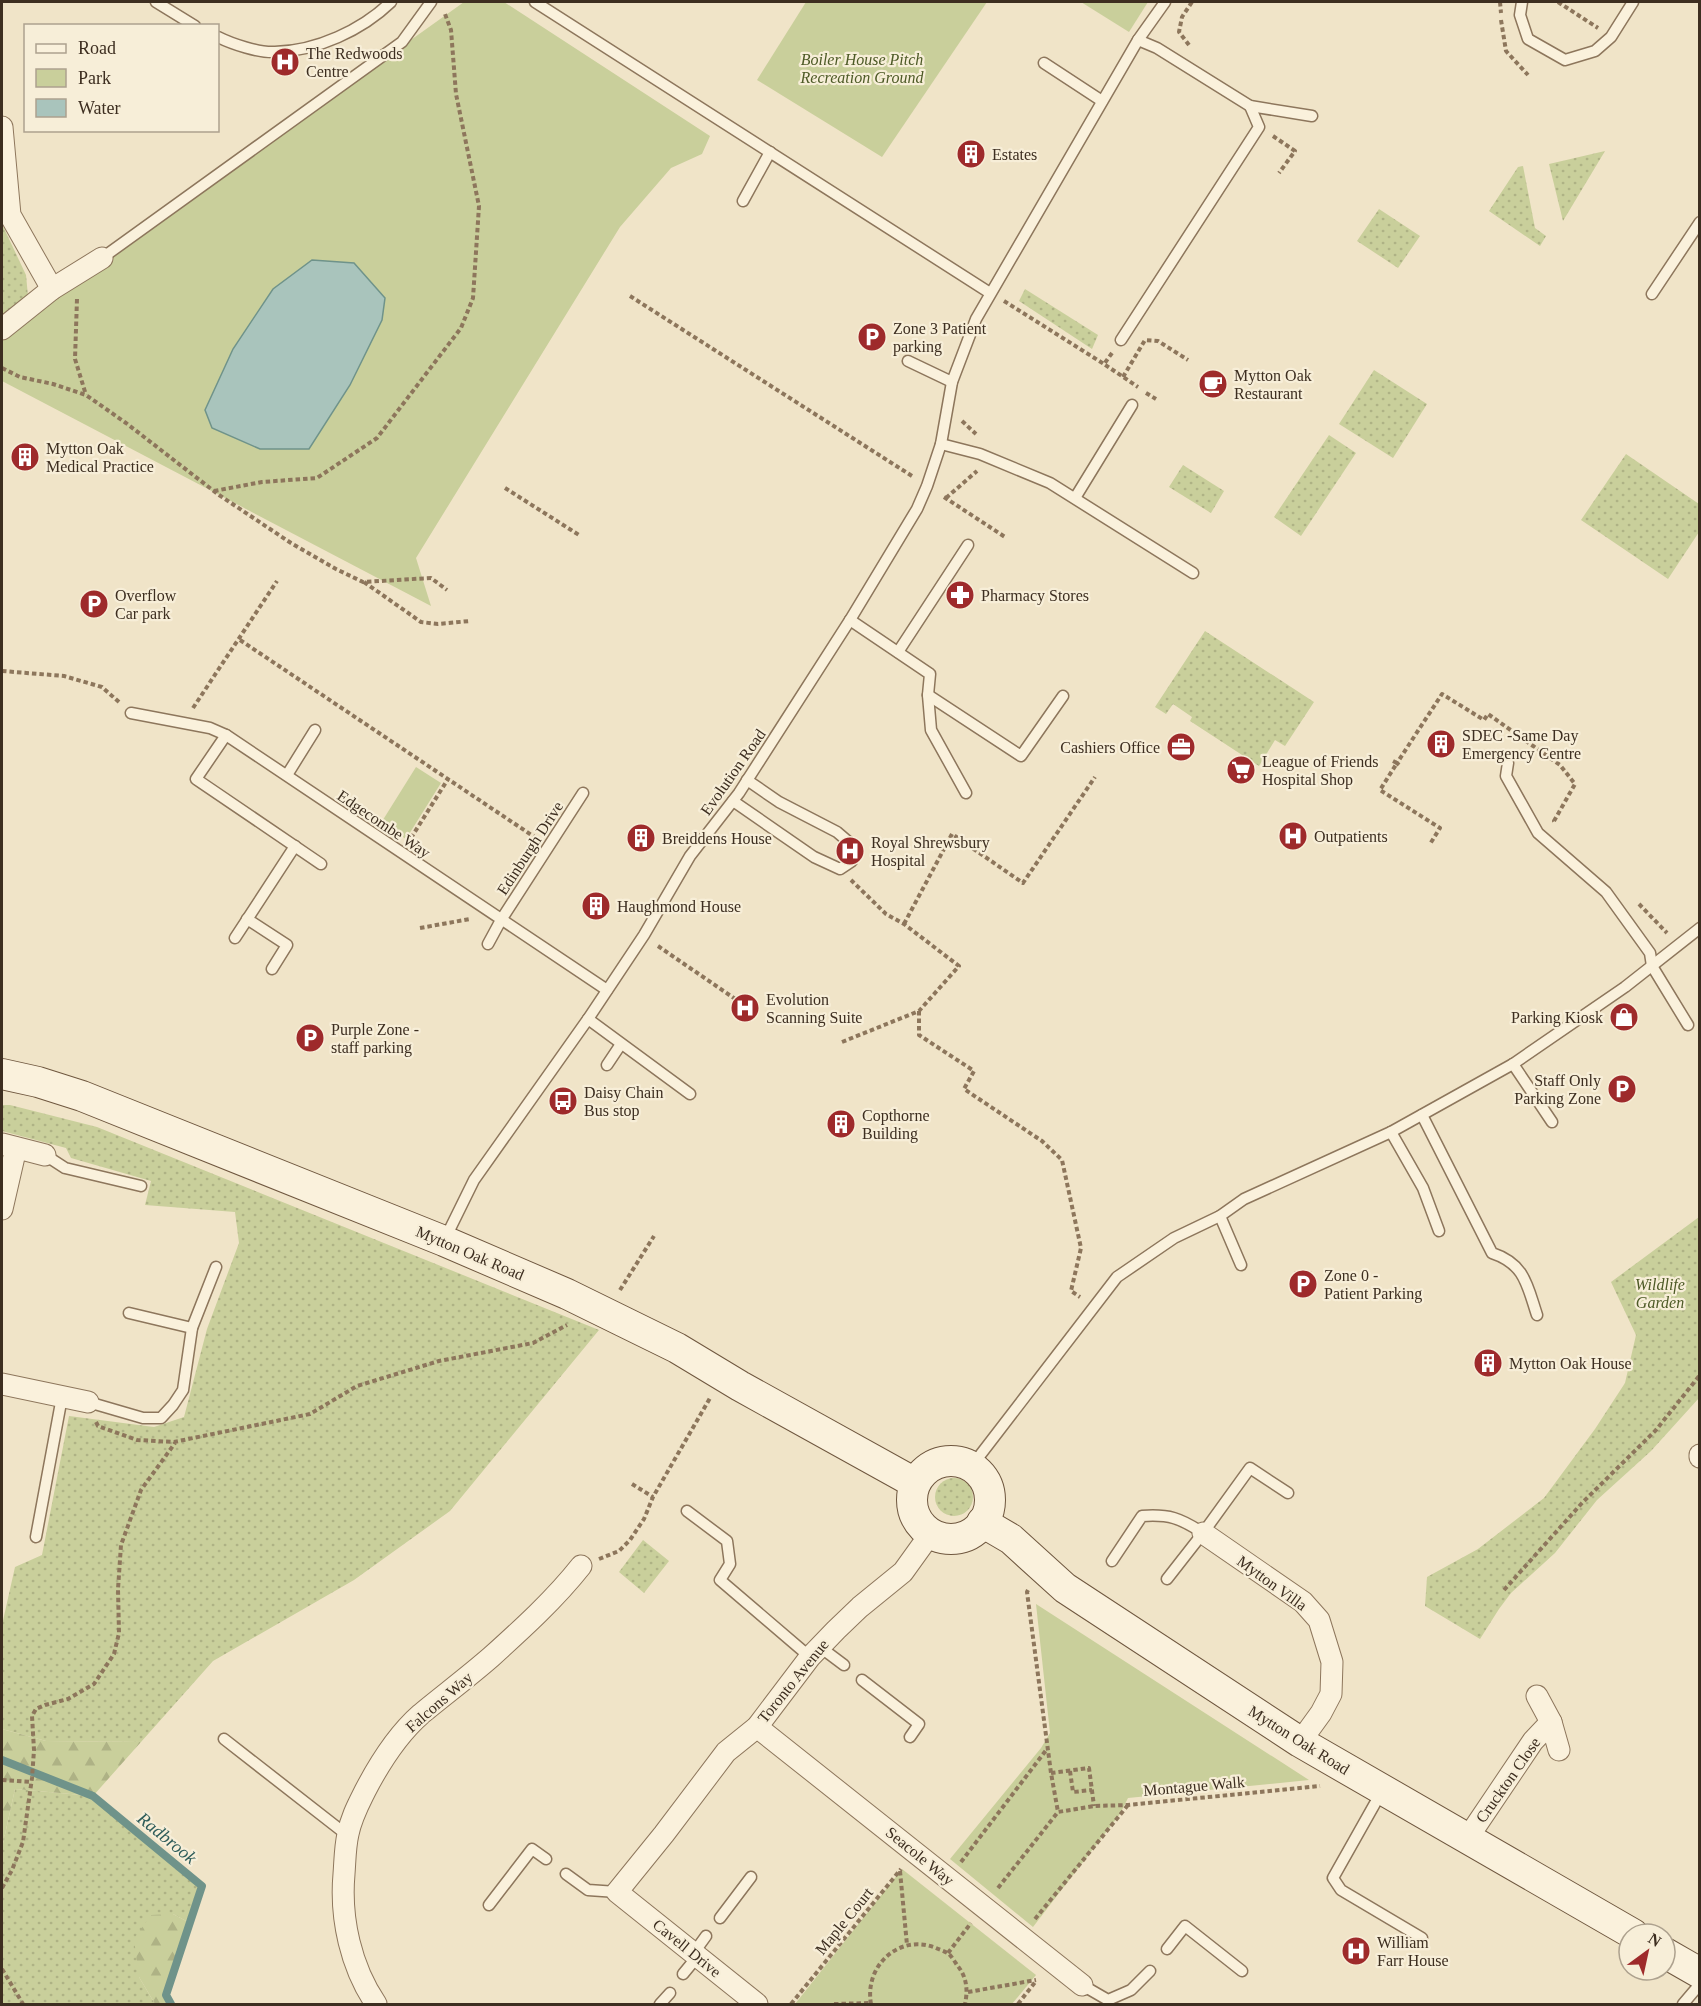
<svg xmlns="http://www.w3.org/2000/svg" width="1701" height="2006" viewBox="0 0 1701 2006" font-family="Georgia,serif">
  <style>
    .grass { fill: url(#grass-dots) }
    .forest { fill: url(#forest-firs) }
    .park { fill: #c9cf9b }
    .water { fill: #a9c4bc; stroke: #6f938a; stroke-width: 1.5 }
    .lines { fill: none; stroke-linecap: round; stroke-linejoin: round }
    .stream { stroke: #6f938a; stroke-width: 8 }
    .lane-casing { stroke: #8d765c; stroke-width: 13 }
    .street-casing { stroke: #8d765c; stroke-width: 23 }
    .secondary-casing { stroke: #6f573f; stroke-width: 32 }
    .path { stroke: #8d765c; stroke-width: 4; stroke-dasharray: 4.5 3; stroke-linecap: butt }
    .lane { stroke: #faf1dc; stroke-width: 10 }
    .street { stroke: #faf1dc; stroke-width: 21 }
    .secondary { stroke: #faf1dc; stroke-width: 30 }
    .labels { text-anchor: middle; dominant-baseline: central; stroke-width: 4.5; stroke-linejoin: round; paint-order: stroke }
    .poi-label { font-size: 16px; fill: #3d2e20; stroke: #f7eed8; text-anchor: start }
    .park-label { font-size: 16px; font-style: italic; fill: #4d5a26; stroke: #f7eed8 }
    .street-label { font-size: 16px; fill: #3d2e20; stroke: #f7eed8 }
    .water-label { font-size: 18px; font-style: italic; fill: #2f5d5a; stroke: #f7eed8 }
  </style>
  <defs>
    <pattern id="grass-dots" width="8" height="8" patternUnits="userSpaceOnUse" patternTransform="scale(1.5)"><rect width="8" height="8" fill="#c9cf9b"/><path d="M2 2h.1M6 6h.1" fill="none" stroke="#aeb285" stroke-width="1.8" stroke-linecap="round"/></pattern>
    <pattern id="forest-firs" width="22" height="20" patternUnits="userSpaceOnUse" patternTransform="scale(1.5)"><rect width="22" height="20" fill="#c9cf9b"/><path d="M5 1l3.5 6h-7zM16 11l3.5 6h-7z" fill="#aeb285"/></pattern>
  </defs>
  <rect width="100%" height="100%" fill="#f0e4c8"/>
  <!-- grass -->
  <g class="grass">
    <path d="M1605,151L1563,221L1549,164Z"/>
    <path d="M1523,166L1535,228L1546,236L1540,246L1489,211L1518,167Z"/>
    <path d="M1379,209L1420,236L1398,268L1357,241Z"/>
    <path d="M2,224L26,275L28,296L2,317Z"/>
    <path d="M1025,289L1098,335L1092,349L1019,301Z"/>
    <path d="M1374,370L1427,404L1393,458L1339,424Z"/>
    <path d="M1329,435L1356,453L1301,536L1274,517Z"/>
    <path d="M1626,454L1699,504V532L1668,579L1581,520Z"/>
    <path d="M1183,465L1224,491L1211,513L1169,487Z"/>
    <path d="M1205,631L1314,702L1285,746L1275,740L1259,766L1190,721L1192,717L1173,704L1166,714L1155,707Z"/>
    <path d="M2,1105H10L97,1127L599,1330L450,1511L354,1580L213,1661L141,1742L46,1741L2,1729V1625L15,1567L42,1555L69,1416L154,1427L184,1417L207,1329L239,1243L235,1212L145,1205L151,1181L71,1158L66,1148L2,1131Z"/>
    <path d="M1699,1217V1398L1651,1451L1597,1500L1555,1553L1511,1593L1499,1609L1480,1639L1425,1606L1427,1577L1478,1549L1544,1498L1595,1429L1625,1383L1636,1335L1611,1282Z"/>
    <circle cx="954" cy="1497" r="19"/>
    <path d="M643,1540L669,1561L644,1593L619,1572Z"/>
    <path d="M15,1789L93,1796L202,1886L190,1923L173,1914L139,1977L155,2004H2V1848Z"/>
  </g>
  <!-- forest -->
  <g class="forest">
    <path d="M2,1729L46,1741L141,1742L93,1796L15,1789L2,1848Z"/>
    <path d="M173,1914L190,1923L166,1995L171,2004H155L139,1977L134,1939L151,1915Z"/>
  </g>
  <!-- park -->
  <g class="park">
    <path d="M464,2H504L710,136L702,154L671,168L620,227L416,558L431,606L2,381V332Z"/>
    <path d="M806,2H987L882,157L757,80Z"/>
    <path d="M1081,2H1148L1129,32Z"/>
    <path d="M416,767L441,783L406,839L381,823Z"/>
    <path d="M1036,1604L1309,1780L1128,1798L1120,1814L1033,1927L950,1859L1041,1748L1050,1733Z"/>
    <path d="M902,1869L1036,1975L1012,2004H795Z"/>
  </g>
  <!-- water -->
  <path class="water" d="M312,260L354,263L385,298L382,320L350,385L309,449H260L212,428L205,410L233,349L273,289Z"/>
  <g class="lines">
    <!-- stream -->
    <path class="stream" d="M2,1760L93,1796L202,1886L166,1995L171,2004"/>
    <!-- lane casing -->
    <g class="lane-casing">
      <g id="lane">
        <path d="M156,2L195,26"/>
        <path d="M535,2L990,293"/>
        <path d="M1522,2L1520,15L1528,39L1565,60L1595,51L1611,37L1633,2"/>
        <path d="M218,37C232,44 259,53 275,52C317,51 362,30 391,2"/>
        <path d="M1138,40L1157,48L1250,106L1312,116"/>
        <path d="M1044,63L1102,101"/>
        <path d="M743,201L770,152"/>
        <path d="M102,258L402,42L431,2"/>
        <path d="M1652,294L1700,222"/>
        <path d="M1121,340L1259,127L1250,106"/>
        <path d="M908,361L952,382"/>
        <path d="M941,444L980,454L1050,483L1193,573"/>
        <path d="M1075,498L1132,405"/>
        <path d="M850,620L930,674L928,695L931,730L966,793"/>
        <path d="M898,652L968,545"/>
        <path d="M928,695L1021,756L1063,696"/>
        <path d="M131,713L210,728L226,735L607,990"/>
        <path d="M226,735L196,779L321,864"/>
        <path d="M1508,763L1506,776L1538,833L1606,892L1650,953L1652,966L1688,1025"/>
        <path d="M287,775L315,730"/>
        <path d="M733,801L814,857L840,869L852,861L851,844L837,832L779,802L747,780"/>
        <path d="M247,919L287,945L272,969"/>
        <path d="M235,938L295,846"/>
        <path d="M488,944L501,920L583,793"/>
        <path d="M588,1019L690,1094"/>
        <path d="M1513,1064L1552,1122"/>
        <path d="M607,1065L621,1044"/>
        <path d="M1422,1115L1492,1253C1525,1264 1527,1285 1537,1315"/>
        <path d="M1391,1132L1423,1188L1439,1231"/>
        <path d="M45,1155L65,1168L141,1186"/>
        <path d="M1220,1216L1241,1265"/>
        <path d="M444,1241L474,1180L588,1019L644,935L690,856L739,793L850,620L917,509L927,486L941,444L952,382L976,319L1138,40L1165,2"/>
        <path d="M129,1313L192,1328"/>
        <path d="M88,1402L143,1418H161L173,1405L183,1390L192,1328L216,1267"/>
        <path d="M971,1467L1117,1277L1174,1238L1220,1216L1244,1199L1391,1132L1513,1064L1625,987L1700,928"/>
        <path d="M687,1511L727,1541L730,1564L720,1580L810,1657"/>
        <path d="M36,1537L62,1397"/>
        <path d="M1112,1561L1142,1516C1169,1514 1180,1518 1203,1533L1250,1468L1288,1493"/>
        <path d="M1167,1579L1203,1533"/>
        <path d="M820,1647L844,1665"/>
        <path d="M862,1680L919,1724L910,1737"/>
        <path d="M224,1739L347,1835"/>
        <path d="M1382,1791L1333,1878L1341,1890L1422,1938"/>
        <path d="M566,1874L588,1890L617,1892"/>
        <path d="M489,1905L532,1849L546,1859"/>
        <path d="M720,1918L751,1877"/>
        <path d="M1167,1949L1185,1926L1242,1971"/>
        <path d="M693,1954L706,1936"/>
        <path d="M683,1974L697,1957"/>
        <path d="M1082,1985L1108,2000L1131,1990L1150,1971"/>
        <path d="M660,2004L670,1993"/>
        <path d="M1683,2004L1700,1984"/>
      </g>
    </g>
    <!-- street casing -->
    <g class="street-casing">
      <g id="street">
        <path d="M2,127L10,215L52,289"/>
        <path d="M2,329L52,289L102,258"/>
        <path d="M2,1144L45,1155"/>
        <path d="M2,1209L16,1148"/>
        <path d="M2,1384L88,1402"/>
        <path d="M1700,1455V1457"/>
        <path d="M1203,1533L1303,1602L1319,1620L1332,1662L1331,1694L1321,1713L1300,1742"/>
        <path d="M1537,1696L1551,1722L1559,1750"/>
        <path d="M757,1727L1082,1985"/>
        <path d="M1467,1839L1533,1741L1551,1722"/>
        <path d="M376,2004C351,1967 340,1919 344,1874C345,1861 345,1847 348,1834C351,1818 358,1805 365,1791C379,1764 397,1735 421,1714C444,1695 468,1677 491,1657C522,1629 555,1599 581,1566"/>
        <path d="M757,2004L617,1892L664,1834L726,1752L757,1727L810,1657L836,1630L860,1607L903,1572L931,1533"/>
      </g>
    </g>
    <!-- secondary casing -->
    <g class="secondary-casing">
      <g id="secondary">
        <path d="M2,1074L38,1082L82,1096L444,1241L567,1294L677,1348L740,1386L915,1483"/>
        <circle cx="951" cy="1500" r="39"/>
        <path d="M982,1522L1011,1539L1065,1588L1300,1742L1633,1934"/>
        <path d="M1665,1953L1700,1973"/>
      </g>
    </g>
    <!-- path -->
    <g class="path">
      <path d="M1500,2L1501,13"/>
      <path d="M1558,2L1598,28"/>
      <path d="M1501,20L1506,51L1528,75"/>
      <path d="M1189,45L1179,32L1182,17L1192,2"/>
      <path d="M1273,136L1295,151L1279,173"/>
      <path d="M630,296L912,476"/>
      <path d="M77,299L75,359L86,395"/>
      <path d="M1004,301L1104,364"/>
      <path d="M1112,353L1104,364L1138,387"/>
      <path d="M2,368L20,377L53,384L86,395L126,423L219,495L291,543L336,569L363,582L431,578L447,590"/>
      <path d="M1123,377L1145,340L1158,341L1188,360"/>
      <path d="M1146,393L1156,399"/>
      <path d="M962,421L976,434"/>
      <path d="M505,488L579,535"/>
      <path d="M214,491L262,482L317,478L377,438L461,328L473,298L479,206L456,94L451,30L445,14"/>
      <path d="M944,497L1005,537"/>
      <path d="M946,498L977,471"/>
      <path d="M364,582L421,622L438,624L470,621"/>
      <path d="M240,640L536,838"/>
      <path d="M2,671L64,676L102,687L120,703"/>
      <path d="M193,708L277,581"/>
      <path d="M1393,761L1397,763L1380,790L1440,828L1430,844"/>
      <path d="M1399,765L1397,763L1442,694L1484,720L1488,714L1560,765L1575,784L1554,821L1556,823"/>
      <path d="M411,838L448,779"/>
      <path d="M1639,904L1667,933"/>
      <path d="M904,924L952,834L1023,883L1095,777"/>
      <path d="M420,928L470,919"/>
      <path d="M658,946L741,1003"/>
      <path d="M919,1011V1035L974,1071L964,1089L1042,1141L1062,1160L1081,1248L1071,1291L1080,1297"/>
      <path d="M842,1042L919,1011L959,966L904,924L886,914L851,880"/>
      <path d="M620,1290L654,1236"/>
      <path d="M96,1422L98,1426L137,1440L174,1442L310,1414L357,1386L439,1361L533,1343L567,1325"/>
      <path d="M632,1484L653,1497"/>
      <path d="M599,1559L619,1551L630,1540L644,1519L653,1497L710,1398"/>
      <path d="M1028,1590L1027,1592L1051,1773L1058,1812"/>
      <path d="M1504,1590L1582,1503L1656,1430L1700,1375"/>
      <path d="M1070,1771L1073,1792L1092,1790"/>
      <path d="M1051,1773L1089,1768L1094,1806"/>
      <path d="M2,1780L32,1782"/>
      <path d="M961,1862L1047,1749"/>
      <path d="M900,1871L907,1945"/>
      <path d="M2,1888L12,1870L23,1842L32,1778L34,1750L32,1716L36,1709L45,1705L68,1699L94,1684L114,1654L119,1633L118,1589L121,1545L141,1490L175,1443"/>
      <path d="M998,1888L1058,1812L1094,1806L1128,1805L1320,1786"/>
      <path d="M1035,1919L1128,1805"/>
      <path d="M948,1953L971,1923"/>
      <path d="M2,1969L23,2004"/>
      <path d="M968,1992L1036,1980"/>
      <path d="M791,2004L901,1869"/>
      <path d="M834,2004L870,2003"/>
      <path d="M871,2004C864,1966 899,1933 936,1948C940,1950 945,1951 949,1954C952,1957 955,1962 957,1965C967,1977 968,1990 965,2004"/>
      <path d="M1018,2004L1036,1981"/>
    </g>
    <!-- lane -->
    <use href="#lane" class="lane"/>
    <!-- street -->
    <use href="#street" class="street"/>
    <!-- secondary -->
    <use href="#secondary" class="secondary"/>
  </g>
  <!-- icons -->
  <defs>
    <g id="hospital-disc" transform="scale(1.5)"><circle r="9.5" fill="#9e2a2b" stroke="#f7eed8"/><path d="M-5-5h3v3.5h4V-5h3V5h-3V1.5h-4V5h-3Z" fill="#fff"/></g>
    <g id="building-disc" transform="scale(1.5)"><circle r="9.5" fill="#9e2a2b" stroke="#f7eed8"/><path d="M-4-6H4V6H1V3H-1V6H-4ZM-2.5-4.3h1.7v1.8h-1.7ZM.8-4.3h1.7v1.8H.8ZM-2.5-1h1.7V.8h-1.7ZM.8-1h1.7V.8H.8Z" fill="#fff"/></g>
    <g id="parking-disc" transform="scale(1.5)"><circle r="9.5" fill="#9e2a2b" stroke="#f7eed8"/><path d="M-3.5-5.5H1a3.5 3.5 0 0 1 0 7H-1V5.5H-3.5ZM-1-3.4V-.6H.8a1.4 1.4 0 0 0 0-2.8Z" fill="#fff"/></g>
    <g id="cafe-disc" transform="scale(1.5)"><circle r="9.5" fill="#9e2a2b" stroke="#f7eed8"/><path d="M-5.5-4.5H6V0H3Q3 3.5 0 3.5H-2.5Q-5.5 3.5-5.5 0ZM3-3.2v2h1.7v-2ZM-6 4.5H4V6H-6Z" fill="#fff"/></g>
    <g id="pharmacy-disc" transform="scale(1.5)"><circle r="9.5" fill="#9e2a2b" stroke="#f7eed8"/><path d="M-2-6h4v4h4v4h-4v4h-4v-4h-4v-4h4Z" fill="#fff"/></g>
    <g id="office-disc" transform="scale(1.5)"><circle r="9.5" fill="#9e2a2b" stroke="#f7eed8"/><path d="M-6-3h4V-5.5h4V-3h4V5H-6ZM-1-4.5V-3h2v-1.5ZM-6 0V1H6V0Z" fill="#fff"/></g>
    <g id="supermarket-disc" transform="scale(1.5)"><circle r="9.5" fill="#9e2a2b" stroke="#f7eed8"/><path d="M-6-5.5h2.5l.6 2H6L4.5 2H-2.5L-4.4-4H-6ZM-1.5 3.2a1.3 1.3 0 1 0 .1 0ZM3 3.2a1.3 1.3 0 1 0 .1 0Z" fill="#fff"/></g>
    <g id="shop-disc" transform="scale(1.5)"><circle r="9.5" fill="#9e2a2b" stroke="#f7eed8"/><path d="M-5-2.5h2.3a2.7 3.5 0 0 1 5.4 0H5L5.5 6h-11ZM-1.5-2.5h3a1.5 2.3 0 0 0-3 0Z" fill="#fff"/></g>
    <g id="bus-disc" transform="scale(1.5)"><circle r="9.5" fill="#9e2a2b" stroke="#f7eed8"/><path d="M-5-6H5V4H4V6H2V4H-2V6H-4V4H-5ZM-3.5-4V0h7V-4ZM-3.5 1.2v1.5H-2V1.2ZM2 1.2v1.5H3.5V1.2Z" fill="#fff"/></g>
  </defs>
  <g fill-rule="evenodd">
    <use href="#hospital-disc" x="285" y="62"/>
    <use href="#building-disc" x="971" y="154"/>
    <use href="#parking-disc" x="872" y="337"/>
    <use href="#cafe-disc" x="1213" y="384"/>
    <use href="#building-disc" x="25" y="457"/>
    <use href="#pharmacy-disc" x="960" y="595"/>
    <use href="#parking-disc" x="94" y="604"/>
    <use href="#building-disc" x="1441" y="744"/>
    <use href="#office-disc" x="1181" y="747"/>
    <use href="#supermarket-disc" x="1241" y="770"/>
    <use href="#hospital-disc" x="1293" y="836"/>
    <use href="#building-disc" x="641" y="838"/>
    <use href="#hospital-disc" x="850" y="851"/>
    <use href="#building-disc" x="596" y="906"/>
    <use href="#hospital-disc" x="745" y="1008"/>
    <use href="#shop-disc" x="1624" y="1017"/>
    <use href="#parking-disc" x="310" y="1038"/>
    <use href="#parking-disc" x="1622" y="1089"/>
    <use href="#bus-disc" x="563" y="1101"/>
    <use href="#building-disc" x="841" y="1124"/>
    <use href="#parking-disc" x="1303" y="1284"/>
    <use href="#building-disc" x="1488" y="1363"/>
    <use href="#hospital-disc" x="1356" y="1951"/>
  </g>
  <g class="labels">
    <!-- poi labels -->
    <g class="poi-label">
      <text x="306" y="53">The Redwoods<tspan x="306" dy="18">Centre</tspan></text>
      <text x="992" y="154">Estates</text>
      <text x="893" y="328">Zone 3 Patient<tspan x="893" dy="18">parking</tspan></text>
      <text x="1234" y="375">Mytton Oak<tspan x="1234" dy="18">Restaurant</tspan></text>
      <text x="46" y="448">Mytton Oak<tspan x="46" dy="18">Medical Practice</tspan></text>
      <text x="115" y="595">Overflow<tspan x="115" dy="18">Car park</tspan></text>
      <text x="981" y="595">Pharmacy Stores</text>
      <text x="1462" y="735">SDEC -Same Day<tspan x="1462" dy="18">Emergency Centre</tspan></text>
      <text x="1160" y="747" text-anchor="end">Cashiers Office</text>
      <text x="1262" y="761">League of Friends<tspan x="1262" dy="18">Hospital Shop</tspan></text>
      <text x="1314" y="836">Outpatients</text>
      <text x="662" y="838">Breiddens House</text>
      <text x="871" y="842">Royal Shrewsbury<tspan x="871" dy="18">Hospital</tspan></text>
      <text x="617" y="906">Haughmond House</text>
      <text x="766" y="999">Evolution<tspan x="766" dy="18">Scanning Suite</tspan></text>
      <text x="1603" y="1017" text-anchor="end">Parking Kiosk</text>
      <text x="331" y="1029">Purple Zone -<tspan x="331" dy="18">staff parking</tspan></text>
      <text x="1601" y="1080" text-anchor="end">Staff Only<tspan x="1601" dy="18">Parking Zone</tspan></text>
      <text x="584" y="1092">Daisy Chain<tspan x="584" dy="18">Bus stop</tspan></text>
      <text x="862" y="1115">Copthorne<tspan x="862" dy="18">Building</tspan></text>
      <text x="1324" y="1275">Zone 0 -<tspan x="1324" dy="18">Patient Parking</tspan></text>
      <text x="1509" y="1363">Mytton Oak House</text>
      <text x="1377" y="1942">William<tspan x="1377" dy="18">Farr House</tspan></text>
    </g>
    <!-- park labels -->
    <g class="park-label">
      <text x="862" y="59">Boiler House Pitch<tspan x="862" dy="18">Recreation Ground</tspan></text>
      <text x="1660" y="1284">Wildlife<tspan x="1660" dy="18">Garden</tspan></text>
    </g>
    <!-- street labels -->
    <g class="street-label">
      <text transform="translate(733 772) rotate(-55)">Evolution Road</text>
      <text transform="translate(384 824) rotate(34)">Edgecombe Way</text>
      <text transform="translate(530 848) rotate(-57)">Edinburgh Drive</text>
      <text transform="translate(470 1253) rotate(23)">Mytton Oak Road</text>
      <text transform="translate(1272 1583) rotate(36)">Mytton Villa</text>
      <text transform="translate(793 1681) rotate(-51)">Toronto Avenue</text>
      <text transform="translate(439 1702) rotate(-41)">Falcons Way</text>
      <text transform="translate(1299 1740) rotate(32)">Mytton Oak Road</text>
      <text transform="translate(1508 1780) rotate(-55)">Cruckton Close</text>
      <text transform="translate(1194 1786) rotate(-5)">Montague Walk</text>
      <text transform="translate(920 1856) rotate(39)">Seacole Way</text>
      <text transform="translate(844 1921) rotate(-51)">Maple Court</text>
      <text transform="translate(687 1948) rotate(39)">Cavell Drive</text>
    </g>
    <!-- water labels -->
    <g class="water-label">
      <text transform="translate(167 1838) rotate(39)">Radbrook</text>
    </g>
  </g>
  <!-- border -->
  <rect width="1701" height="2006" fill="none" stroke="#3d2e20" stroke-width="6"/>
  <!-- legend -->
  <rect x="24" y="24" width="195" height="108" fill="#f7eed8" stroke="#ada18e" stroke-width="1.5"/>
  <rect x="36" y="44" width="30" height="9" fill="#faf1dc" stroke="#ada18e" stroke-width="1.5"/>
  <text x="78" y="54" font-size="18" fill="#3d2e20">Road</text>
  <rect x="36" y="69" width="30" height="18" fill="#c9cf9b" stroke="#ada18e" stroke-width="1.5"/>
  <text x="78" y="84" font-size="18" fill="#3d2e20">Park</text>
  <rect x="36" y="99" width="30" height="18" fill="#a9c4bc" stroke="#ada18e" stroke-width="1.5"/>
  <text x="78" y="114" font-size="18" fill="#3d2e20">Water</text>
  <!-- north arrow -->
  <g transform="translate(1647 1952) rotate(33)"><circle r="28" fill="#f7eed8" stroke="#ada18e" stroke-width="1.5"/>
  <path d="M0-4.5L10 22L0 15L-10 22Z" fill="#9e2a2b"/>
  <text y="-9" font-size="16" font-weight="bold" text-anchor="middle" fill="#3d2e20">N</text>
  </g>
</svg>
